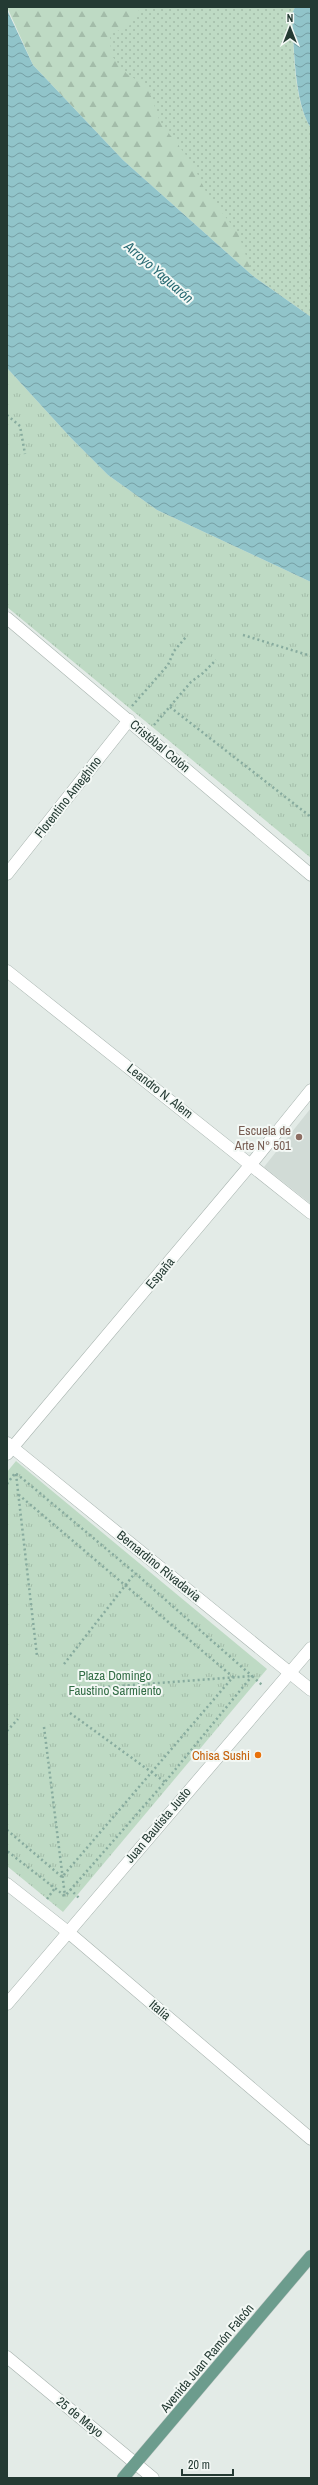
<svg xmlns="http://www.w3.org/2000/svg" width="318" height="2485" viewBox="0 0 318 2485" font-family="'Archivo Narrow',sans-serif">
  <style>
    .built { fill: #d1dbd6 }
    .grass { fill: url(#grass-dots) }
    .forest { fill: url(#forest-firs) }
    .park { fill: url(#park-tufts) }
    .water { fill: url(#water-waves) }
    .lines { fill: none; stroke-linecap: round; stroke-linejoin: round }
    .minor-casing { stroke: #a6b2ad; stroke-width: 13 }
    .major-casing { stroke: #c2c8c6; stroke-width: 13 }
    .path { stroke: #87ab9e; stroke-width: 2.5; stroke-dasharray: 2 3; stroke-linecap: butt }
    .minor { stroke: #fff; stroke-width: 12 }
    .major { stroke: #6c9c8d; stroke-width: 12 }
    .education-dot { fill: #8d6e63; stroke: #f3f8f5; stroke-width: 1.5 }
    .food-dot { fill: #e8710a; stroke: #f3f8f5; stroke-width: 1.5 }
    .labels { text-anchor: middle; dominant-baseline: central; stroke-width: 4; stroke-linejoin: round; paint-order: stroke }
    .street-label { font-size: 13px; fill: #243a33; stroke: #f3f8f5 }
    .education-label { font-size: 13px; fill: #785e54; stroke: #f3f8f5; text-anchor: end }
    .park-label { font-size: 13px; fill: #336d46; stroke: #f3f8f5 }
    .food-label { font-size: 13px; fill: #c56008; stroke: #f3f8f5; text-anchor: end }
    .water-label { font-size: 14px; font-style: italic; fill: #256770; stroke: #f3f8f5 }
  </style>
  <defs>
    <pattern id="grass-dots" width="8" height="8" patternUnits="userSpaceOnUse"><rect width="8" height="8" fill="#bedac4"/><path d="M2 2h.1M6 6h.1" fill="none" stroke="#a3bca9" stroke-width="1.8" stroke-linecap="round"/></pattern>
    <pattern id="forest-firs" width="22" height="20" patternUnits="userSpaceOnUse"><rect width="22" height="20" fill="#bedac4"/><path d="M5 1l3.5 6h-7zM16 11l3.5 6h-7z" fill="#a3bca9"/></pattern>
    <pattern id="park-tufts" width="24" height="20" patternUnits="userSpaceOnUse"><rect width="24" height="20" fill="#bedac4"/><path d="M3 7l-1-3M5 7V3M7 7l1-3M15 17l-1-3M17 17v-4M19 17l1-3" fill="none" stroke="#a3bca9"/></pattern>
    <pattern id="water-waves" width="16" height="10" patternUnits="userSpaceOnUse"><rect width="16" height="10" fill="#91c4ca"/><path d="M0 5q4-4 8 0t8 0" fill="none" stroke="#76a0a5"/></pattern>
  </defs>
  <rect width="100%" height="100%" fill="#e3ebe7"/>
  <!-- built -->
  <path class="built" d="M311,1108V1204L264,1167Z"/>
  <!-- grass -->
  <path class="grass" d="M7,7H295L292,15C294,47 293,101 311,128V317L253,276Z"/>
  <!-- forest -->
  <path class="forest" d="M7,7H141L129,26L110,34L111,55L127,74L148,87L160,122L192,163L206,192L238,233L253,276L123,160L33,65Z"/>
  <!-- park -->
  <g class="park">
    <path d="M7,368L71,438L108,475L157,510L311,582V858L7,607Z"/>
    <path d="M16,1461L267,1669L63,1912L7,1866V1472Z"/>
  </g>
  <!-- water -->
  <g class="water">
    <path d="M295,7H311V128C294,103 294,45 292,14Z"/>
    <path d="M7,10L33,65L123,160L253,276L311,317V582L157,510L108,475L71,438L7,368Z"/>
  </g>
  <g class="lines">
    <!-- minor casing -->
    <g class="minor-casing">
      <g id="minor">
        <path d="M7,618L311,875"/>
        <path d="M7,874L129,720"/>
        <path d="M7,971L311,1213"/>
        <path d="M7,1443L311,1690"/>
        <path d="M7,1454L252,1163L311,1090"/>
        <path d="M7,1884L68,1932L311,2139"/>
        <path d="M7,2004L311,1648"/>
        <path d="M7,2357L153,2478"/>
      </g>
    </g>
    <!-- major casing -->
    <g class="major-casing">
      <path id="major" d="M123,2478L311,2256"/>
    </g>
    <!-- path -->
    <g class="path">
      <path d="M7,415L20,426L25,454"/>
      <path d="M243,635L311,656"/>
      <path d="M132,706L168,665L174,651L186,637"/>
      <path d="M170,707L311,817"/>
      <path d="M154,725L191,682L203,673L216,660"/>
      <path d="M16,1474L37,1656"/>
      <path d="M7,1484L15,1473L23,1479L135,1573L252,1676L165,1782L65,1896L7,1851"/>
      <path d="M64,1664L135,1573"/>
      <path d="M78,1689L252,1676L262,1685"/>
      <path d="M70,1713L165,1782"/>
      <path d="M44,1727L65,1896"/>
      <path d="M7,1731L18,1719"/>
      <path d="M7,1830L62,1877L233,1677L19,1495"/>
      <path d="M70,1889L80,1899"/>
      <path d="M47,1899L55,1888"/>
    </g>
    <!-- minor -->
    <use href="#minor" class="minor"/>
    <!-- major -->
    <use href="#major" class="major"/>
  </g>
  <!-- markers -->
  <circle class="education-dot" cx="299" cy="1137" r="4"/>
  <circle class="food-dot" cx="258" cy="1755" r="4"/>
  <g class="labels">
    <!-- street labels -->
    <g class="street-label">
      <text transform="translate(160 746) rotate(40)">Cristóbal Colón</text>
      <text transform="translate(68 797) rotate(-52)">Florentino Ameghino</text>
      <text transform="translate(160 1091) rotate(38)">Leandro N. Alem</text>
      <text transform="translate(160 1273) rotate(-50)">España</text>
      <text transform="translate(159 1566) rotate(39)">Bernardino Rivadavia</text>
      <text transform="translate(158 1825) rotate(-50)">Juan Bautista Justo</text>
      <text transform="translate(160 2010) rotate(40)">Italia</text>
      <text transform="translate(207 2358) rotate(-50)">Avenida Juan Ramón Falcón</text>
      <text transform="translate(80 2417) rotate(39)">25 de Mayo</text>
    </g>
    <!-- education labels -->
    <g class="education-label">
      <text x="291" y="1130">Escuela de<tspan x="291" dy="15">Arte N° 501</tspan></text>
    </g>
    <!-- park labels -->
    <g class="park-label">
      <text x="115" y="1675">Plaza Domingo<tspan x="115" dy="15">Faustino Sarmiento</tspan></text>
    </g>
    <!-- food labels -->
    <g class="food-label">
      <text x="250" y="1755">Chisa Sushi</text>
    </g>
    <!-- water labels -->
    <g class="water-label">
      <text transform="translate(159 272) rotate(41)">Arroyo Yaguarón</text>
    </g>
  </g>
  <!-- border -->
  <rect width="318" height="2485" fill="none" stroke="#243a33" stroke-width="16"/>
  <!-- north arrow -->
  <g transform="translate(290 28)" stroke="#f3f8f5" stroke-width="3" paint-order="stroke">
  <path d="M0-3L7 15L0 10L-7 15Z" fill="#243a33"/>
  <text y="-6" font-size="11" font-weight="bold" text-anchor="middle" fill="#243a33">N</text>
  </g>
  <!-- scale -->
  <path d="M182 2469v6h51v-6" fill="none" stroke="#243a33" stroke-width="2"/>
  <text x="188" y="2469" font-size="12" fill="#243a33" stroke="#f3f8f5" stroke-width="3" paint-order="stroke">20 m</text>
</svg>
